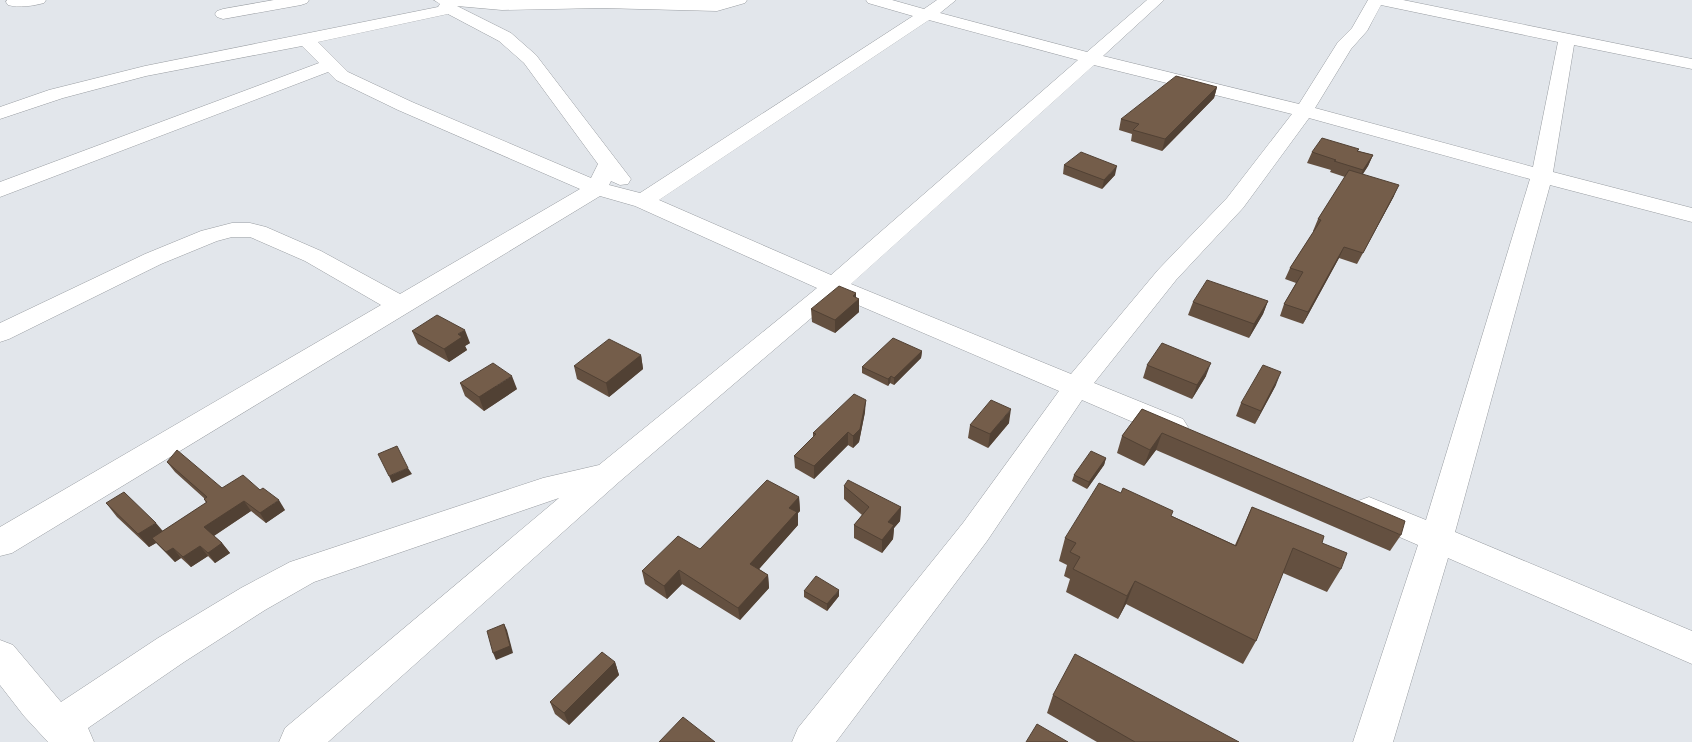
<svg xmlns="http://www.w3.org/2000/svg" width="1692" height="742" viewBox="0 0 1692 742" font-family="'IBM Plex Serif',serif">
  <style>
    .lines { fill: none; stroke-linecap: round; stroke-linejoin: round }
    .minor-casing { stroke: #999da2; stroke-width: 1 }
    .minor { fill: #fff; fill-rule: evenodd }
    .wall { fill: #645040 }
    .shaded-wall { fill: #514134 }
    .building { fill: #745d4a; stroke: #514134 }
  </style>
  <rect width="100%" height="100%" fill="#e2e6eb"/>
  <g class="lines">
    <!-- minor casing -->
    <g class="minor-casing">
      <g id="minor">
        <path d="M7,0H46L44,3C33,6 19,8 8,5L6,2Z"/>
        <path d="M274,0H309L307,3L301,5L223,19L217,17L215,14L217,11L223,9Z"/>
        <path d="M434,0H747L745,3L717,11L601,8L502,10L457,6L511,33L536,55L631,179L628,184L620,185L611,181L609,185L640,193L913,16L868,3L866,0H892L924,9L937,0H956L940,13L1087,52L1147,0H1164L1103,56L1299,104L1338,42L1352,28L1368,0H1403L1692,59V69L1574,45L1553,172L1692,208V222L1550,185L1455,532L1692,631V664L1448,558L1393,742H1353L1418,545L1358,519L1353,510L1358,501L1369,497L1426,520L1530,179L1309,118L1243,208L1176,280L1094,383L1183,419L1188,427L1183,435L1173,438L1163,435L1082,400L987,541L836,742H792L798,728L963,523L1059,391L837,296L619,482L328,742H279L285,728L559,498L314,582L265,610L184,662L88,728L94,742H48L24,716L0,685V640L13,645L61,702L158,638L241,588L290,562L543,478L599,465L817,288L635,206L600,196L12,553L0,556V527L381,305L305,261L250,237H232L217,241L161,264L9,339L0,342V323L145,254L201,231L232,223H250L266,227L321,251L400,294L580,189L398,110L336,80L328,72L0,197V182L319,63L302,46L146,76L63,98L0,119V107L49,90L145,66L438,7L440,4ZM1381,5L1558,42L1533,167L1315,108L1351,49L1367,31ZM448,14L499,41L524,63L598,164L591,178L412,102L348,72L318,42ZM929,20L1078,60L831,275L659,200ZM1094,65L1292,114L1227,198L1158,270L1071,374L851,284Z"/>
      </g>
    </g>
    <!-- minor -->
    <use href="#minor" class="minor"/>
  </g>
  <!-- wall -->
  <g class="wall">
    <path d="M1217,87L1214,98L1162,151L1131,141L1132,134L1119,130L1121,119Z"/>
    <path d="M1359,149L1358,151L1373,155L1368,166L1363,174L1394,196L1357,264L1339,258L1303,324L1280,316L1284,304L1296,283L1285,279L1290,268L1314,231H1313L1318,219L1345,177L1330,172L1331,170L1307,163L1312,152Z"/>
    <path d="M1064,165L1115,175L1102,189L1063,174Z"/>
    <path d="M856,298L859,299V312L835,333L812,322L811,309Z"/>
    <path d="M1268,301L1263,314L1249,338L1188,315L1193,302Z"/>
    <path d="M412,331L470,343L465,346L467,350L449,362L418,344Z"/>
    <path d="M922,351L921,358L894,385L890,383L888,386L862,373V367Z"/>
    <path d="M641,355L643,369L609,397L577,379L574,366Z"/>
    <path d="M1147,365L1206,376L1192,399L1143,378Z"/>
    <path d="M460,383L517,389L484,411L465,396Z"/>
    <path d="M1276,385L1255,424L1236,416L1241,403Z"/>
    <path d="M1142,409L1401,535L1390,551L1156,450L1144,466L1117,453L1122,436Z"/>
    <path d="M865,412L859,442L853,448L848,445L814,479L795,468L794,456L813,437V433Z"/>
    <path d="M1009,423L988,448L968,438L970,425Z"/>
    <path d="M1106,458L1104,465L1087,489L1072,481L1074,475Z"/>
    <path d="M167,462L222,488L285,510L266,523L251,511L214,536L222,543L230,553L215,563L208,556L191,567L181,558L175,562L156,543L149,547L117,517L106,503L163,531L206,503L204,499H205L175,472Z"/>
    <path d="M844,486L901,507L900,521L894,528L893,539L882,553L854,538V525L862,515L844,499Z"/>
    <path d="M799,497L800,511L798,513V525L759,569L768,575L769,588L740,620L682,584L667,599L645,584L642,571L700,549Z"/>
    <path d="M1252,507L1322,543L1341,569L1327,592L1283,573L1256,641L1243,664L1126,604L1118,619L1066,592L1070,579L1064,576L1067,565L1059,561L1065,538L1172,516L1235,545Z"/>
    <path d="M804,591L839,596L827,611L804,597Z"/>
    <path d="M615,662L619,675L569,725L555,714L550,702Z"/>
    <path d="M1053,695L1239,742H1097L1047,713Z"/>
  </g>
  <!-- shaded-wall -->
  <g class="shaded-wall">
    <path d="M1217,87L1214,98L1162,151L1165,139Z"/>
    <path d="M1373,155L1368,166L1358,181L1363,170Z"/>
    <path d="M1117,166L1115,175L1102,189L1104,180Z"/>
    <path d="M1399,185L1394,196L1357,264L1363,253Z"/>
    <path d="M1344,247L1339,258L1303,324L1308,312Z"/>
    <path d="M856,293V302L859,299V312L835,333V320L853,296Z"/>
    <path d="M1268,301L1263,314L1249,338L1254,324Z"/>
    <path d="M465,330L470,343L465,346L467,350L449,362L444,349L458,334Z"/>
    <path d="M922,351L921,358L894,385V378Z"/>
    <path d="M641,355L643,369L609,397L606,383Z"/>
    <path d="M1211,363L1206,376L1192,399L1197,385Z"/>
    <path d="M1281,372L1276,385L1255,424L1261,411Z"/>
    <path d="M512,376L517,389L484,411L479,397Z"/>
    <path d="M891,376L890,383L888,386V379Z"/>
    <path d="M866,400L865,412L859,442L853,448V436Z"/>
    <path d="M1011,409L1009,423L988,448L990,434Z"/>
    <path d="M848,432V445L814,479V466Z"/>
    <path d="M1162,433L1156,450L1144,466L1150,450Z"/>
    <path d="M1106,458L1104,465L1087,489L1089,482Z"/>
    <path d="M408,468L412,474L392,483L389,476Z"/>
    <path d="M799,497L800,511L798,513V525L752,577L750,564L789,508Z"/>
    <path d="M279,500L285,510L266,523L260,513Z"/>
    <path d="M244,501L251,511L212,537L204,527Z"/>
    <path d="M901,507L900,521L894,528L893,539L882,553V540L888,522Z"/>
    <path d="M156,523L167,536L152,538L156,543L149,547L138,534Z"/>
    <path d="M222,543L230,553L215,563L208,553Z"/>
    <path d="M200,546L208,556L191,567L183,557Z"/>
    <path d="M173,548L181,558L175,562L166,552Z"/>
    <path d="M679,570L682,584L667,599L664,586Z"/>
    <path d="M768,575L769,588L740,620L738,608Z"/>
    <path d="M1135,581L1126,604L1118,619L1127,596Z"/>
    <path d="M839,590V596L827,611V604Z"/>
    <path d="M504,624L507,630L513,653L496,660L493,653Z"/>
    <path d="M615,662L619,675L569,725L564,713Z"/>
  </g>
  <!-- building -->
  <g class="building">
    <path d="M1176,76L1217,87L1165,139L1133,130L1139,124L1121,119Z"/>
    <path d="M1322,138L1359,149L1357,151L1373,155L1363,170L1334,161L1336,160L1312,152Z"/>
    <path d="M1081,152L1117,166L1104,180L1064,165Z"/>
    <path d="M1349,170L1399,185L1363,253L1344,247L1308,312L1284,304L1303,272L1290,268L1321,220L1318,219Z"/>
    <path d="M1207,280L1268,301L1254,324L1193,302Z"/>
    <path d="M839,286L856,293L853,296L859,299L835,320L811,309Z"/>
    <path d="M437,315L465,330L458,334L462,337L444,349L412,331Z"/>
    <path d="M893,338L922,351L894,378L891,376L888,379L862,367Z"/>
    <path d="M609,339L641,355L606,383L574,366Z"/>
    <path d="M1162,343L1211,363L1197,385L1147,365Z"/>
    <path d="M493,363L512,376L479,397L460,383Z"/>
    <path d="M1263,365L1281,372L1261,411L1241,403Z"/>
    <path d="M854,394L866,400L860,429L853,436L848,432L814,466L794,456L816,434L813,433Z"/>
    <path d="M991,400L1011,409L990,434L970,425Z"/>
    <path d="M1142,409L1405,521L1401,535L1162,433L1150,450L1122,436Z"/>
    <path d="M397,446L408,468L389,476L378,454Z"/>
    <path d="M177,450L222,488L243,475L260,490L263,488L279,500L260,513L244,501L204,527L222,543L208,553L200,546L183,557L173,548L166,552L152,538L207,502L204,499L207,497L167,462Z"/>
    <path d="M1091,451L1106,458L1089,482L1074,475Z"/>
    <path d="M767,480L799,497L789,508L797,512L750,564L768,575L738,608L679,570L664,586L642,571L678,536L700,549Z"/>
    <path d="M848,480L901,507L888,522L894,525L882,540L854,525L869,507L844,486Z"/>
    <path d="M1099,483L1121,493L1123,488L1173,511L1171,516L1236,546L1252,507L1324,536L1322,543L1347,553L1341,569L1293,548L1256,641L1135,581L1127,596L1073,569L1080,557L1070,552L1076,543L1065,538Z"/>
    <path d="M124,492L156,523L138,534L106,503Z"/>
    <path d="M816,576L839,590L827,604L804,591Z"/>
    <path d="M504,624L510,646L493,653L487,631Z"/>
    <path d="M602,652L615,662L564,713L550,702Z"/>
    <path d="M1075,654L1239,742H1135L1053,695Z"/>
    <path d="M683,717L715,742H659Z"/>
    <path d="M1037,724L1068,742H1026Z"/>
  </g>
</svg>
